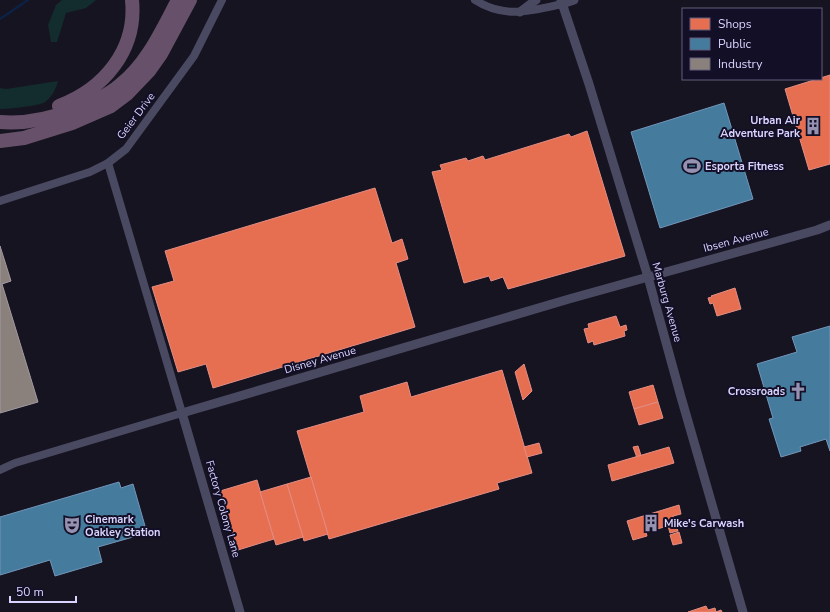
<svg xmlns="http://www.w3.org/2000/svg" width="830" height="612" viewBox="0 0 830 612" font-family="'Nunito Sans',sans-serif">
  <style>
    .green { fill: #132c2d }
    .shops { fill: #e76f51; stroke: #e38d85 }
    .public { fill: #457b9d; stroke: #7196ba }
    .industry { fill: #8a817c; stroke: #a29aa3 }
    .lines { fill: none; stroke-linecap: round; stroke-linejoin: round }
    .stream { stroke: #0d2144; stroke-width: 2.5 }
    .minor { stroke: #4a4962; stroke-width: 8 }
    .tertiary { stroke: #4a4962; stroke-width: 9 }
    .motorway { stroke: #67516a; stroke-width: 14 }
    .labels { text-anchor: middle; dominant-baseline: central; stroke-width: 4; stroke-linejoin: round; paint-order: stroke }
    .street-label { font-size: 11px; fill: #d9d4ff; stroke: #130f26 }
    .poi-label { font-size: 11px; font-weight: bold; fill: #d9d4ff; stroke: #130f26; text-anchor: start }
  </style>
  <rect width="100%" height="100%" fill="#161421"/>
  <!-- green -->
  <g class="green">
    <path d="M62,0H96L86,8L66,13L57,42H51L48,25L56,5Z"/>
    <path d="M58,81C56,89 52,97 45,102C40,106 7,109 0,109V88L6,89Z"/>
  </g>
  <!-- shops -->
  <g class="shops">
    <path d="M830,75V164L809,170L785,89Z"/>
    <path d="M587,131L625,256L508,289L503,277L491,281L489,276L464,283L432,172L442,170L440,165L466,158L468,161L483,156L485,160L569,134L571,137Z"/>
    <path d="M375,188L392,243L402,239L408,259L396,263L415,327L213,388L206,364L178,372L152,287L174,281L165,251Z"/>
    <path d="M735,288L741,309L717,316L713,303L710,304L708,298L712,297L711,296Z"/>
    <path d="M616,316L620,327L626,325L627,330L624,331L625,336L594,345L593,341L588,343L584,329L589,328L588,324Z"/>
    <path d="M524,364L532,391L523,400L515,372Z"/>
    <path d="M502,370L532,473L497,483L499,489L329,539L297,431L364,412L360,396L407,382L411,397Z"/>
    <path d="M653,385L658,402L634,409L629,392Z"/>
    <path d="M658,402L663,418L639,425L634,409Z"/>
    <path d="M539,443L542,453L527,457L524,447Z"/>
    <path d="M638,446L643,462L639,463L633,447Z"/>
    <path d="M669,447L674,463L612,481L608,465Z"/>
    <path d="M311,477L328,534L304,541L287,484Z"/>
    <path d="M257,480L274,539L238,550L220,491Z"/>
    <path d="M287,484L303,537L276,545L260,492Z"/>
    <path d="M679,505L681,514L673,516L678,531L670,533L668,526L646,532L647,536L633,540L627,521Z"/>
    <path d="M679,532L682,543L673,545L670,535Z"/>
    <path d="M706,606L708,610L715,608L716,612L721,610L722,612H688Z"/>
  </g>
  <!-- public -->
  <g class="public">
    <path d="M724,103L753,199L660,228L631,132Z"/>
    <path d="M830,326V451L826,439L800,447L801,451L781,457L769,419L773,418L757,364L797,352L792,337Z"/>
    <path d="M119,482L121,488L133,484L147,533L98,547L102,562L55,576L50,560L0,575V517Z"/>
  </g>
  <!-- industry -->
  <path class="industry" d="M0,246L11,281L2,284L38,402L0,413Z"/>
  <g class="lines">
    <!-- stream -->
    <path class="stream" d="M0,19L28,0"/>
    <!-- minor -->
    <g class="minor">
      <path d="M475,0C504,19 531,11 562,4"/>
      <path d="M0,201L90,172L108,163L126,149L194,56L222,0"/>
      <path d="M0,470L15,463L182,413L108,163"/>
    </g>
    <!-- tertiary -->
    <g class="tertiary">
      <path d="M561,0L589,84L648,277L681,397L743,612"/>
      <path d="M562,4L574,0"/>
      <path d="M520,12L536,0"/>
      <path d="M240,612L182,413L569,299L817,230L830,225"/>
    </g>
    <!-- motorway -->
    <g class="motorway">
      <path d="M59,106C104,89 137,50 132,0"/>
      <path d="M0,122C24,124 49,119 72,110C89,104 106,97 120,85C147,64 162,30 178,0"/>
      <path d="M0,141L24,138L72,123L111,106L127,94L149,71L161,54L190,0"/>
    </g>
  </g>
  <!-- icons -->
  <defs>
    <g id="building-bare" transform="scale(1.38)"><path d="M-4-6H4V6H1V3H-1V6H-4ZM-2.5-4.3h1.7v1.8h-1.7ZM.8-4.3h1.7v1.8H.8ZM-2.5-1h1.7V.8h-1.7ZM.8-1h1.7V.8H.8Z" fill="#9591b1" stroke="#130f26" stroke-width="2.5" paint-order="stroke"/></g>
    <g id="stadium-bare" transform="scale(1.38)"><path d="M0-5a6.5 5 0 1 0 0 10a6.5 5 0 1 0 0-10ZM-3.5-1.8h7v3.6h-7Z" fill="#9591b1" stroke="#130f26" stroke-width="2.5" paint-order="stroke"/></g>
    <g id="church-bare" transform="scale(1.38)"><path d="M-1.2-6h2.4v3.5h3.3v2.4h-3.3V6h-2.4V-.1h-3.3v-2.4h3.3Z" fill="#9591b1" stroke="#130f26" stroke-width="2.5" paint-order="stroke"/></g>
    <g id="theatre-bare" transform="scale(1.38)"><path d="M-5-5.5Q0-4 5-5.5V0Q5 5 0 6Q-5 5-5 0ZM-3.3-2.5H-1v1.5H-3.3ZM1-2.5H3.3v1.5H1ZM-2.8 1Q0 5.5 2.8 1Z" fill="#9591b1" stroke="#130f26" stroke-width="2.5" paint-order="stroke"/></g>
  </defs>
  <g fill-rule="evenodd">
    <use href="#building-bare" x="813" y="126"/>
    <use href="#stadium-bare" x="692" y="166"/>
    <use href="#church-bare" x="798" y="391"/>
    <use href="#building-bare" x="651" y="523"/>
    <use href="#theatre-bare" x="72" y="525"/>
  </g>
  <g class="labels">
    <!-- street labels -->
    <g class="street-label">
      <text transform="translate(136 116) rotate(-53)">Geier Drive</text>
      <text transform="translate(736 240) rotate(-15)">Ibsen Avenue</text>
      <text transform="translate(667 302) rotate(74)">Marburg Avenue</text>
      <text transform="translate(320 360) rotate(-16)">Disney Avenue</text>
      <text transform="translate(223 509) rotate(74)">Factory Colony Lane</text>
    </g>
    <!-- poi labels -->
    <g class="poi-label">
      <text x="800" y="120" text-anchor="end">Urban Air<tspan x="800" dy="13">Adventure Park</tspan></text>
      <text x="705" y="166">Esporta Fitness</text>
      <text x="785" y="391" text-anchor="end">Crossroads</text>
      <text x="85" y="519">Cinemark<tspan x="85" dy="13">Oakley Station</tspan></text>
      <text x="664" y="523">Mike's Carwash</text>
    </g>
  </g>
  <!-- legend -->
  <rect x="682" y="8" width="140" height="72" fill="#130f26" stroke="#625e7d"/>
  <rect x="690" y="18" width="20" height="12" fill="#e76f51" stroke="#625e7d"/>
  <text x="718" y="28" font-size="12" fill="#d9d4ff">Shops</text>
  <rect x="690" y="38" width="20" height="12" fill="#457b9d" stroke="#625e7d"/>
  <text x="718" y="48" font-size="12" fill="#d9d4ff">Public</text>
  <rect x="690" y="58" width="20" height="12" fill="#8a817c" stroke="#625e7d"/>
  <text x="718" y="68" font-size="12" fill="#d9d4ff">Industry</text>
  <!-- scale -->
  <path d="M10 596v6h66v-6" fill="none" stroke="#d9d4ff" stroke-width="2"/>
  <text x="16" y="596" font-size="12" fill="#d9d4ff" stroke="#130f26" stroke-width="3" paint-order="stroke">50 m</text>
</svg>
